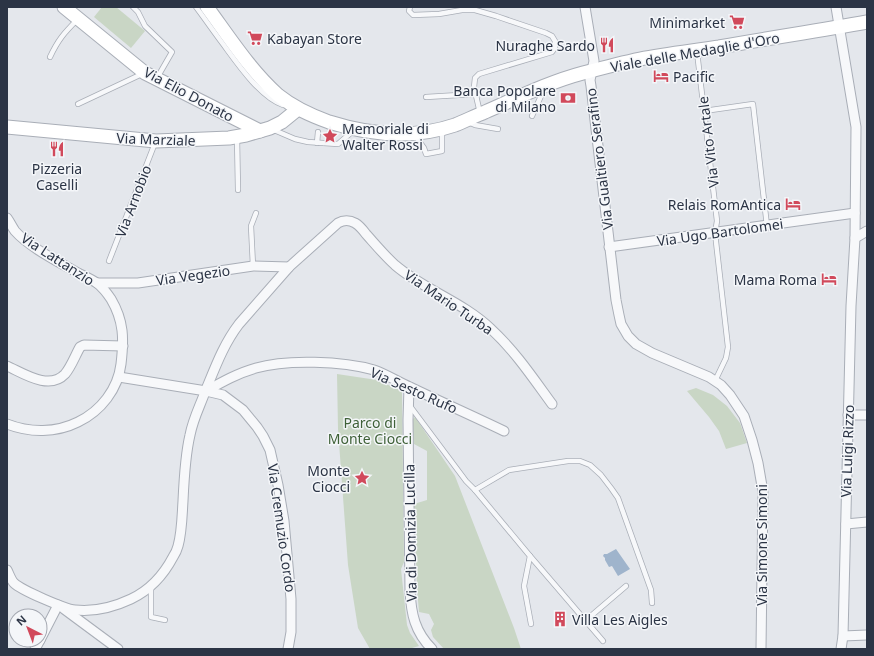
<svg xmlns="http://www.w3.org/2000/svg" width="874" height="656" viewBox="0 0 874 656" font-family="'Noto Sans',sans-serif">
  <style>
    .green { fill: #c9d6c5 }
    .water { fill: #9fb4cc }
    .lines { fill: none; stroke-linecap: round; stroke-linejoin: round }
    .lane-casing { stroke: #a9aeb7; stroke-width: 6 }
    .street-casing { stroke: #a9aeb7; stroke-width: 11 }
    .secondary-casing { stroke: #a9aeb7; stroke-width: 15 }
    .lane { stroke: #f7f8fa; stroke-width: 4.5 }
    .street { stroke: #f7f8fa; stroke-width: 9 }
    .secondary { stroke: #fff; stroke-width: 13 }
    .labels { text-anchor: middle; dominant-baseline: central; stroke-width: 3; stroke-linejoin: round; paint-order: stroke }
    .poi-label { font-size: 14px; fill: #2b3445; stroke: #f4f6f9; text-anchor: end }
    .street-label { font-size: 14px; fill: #2b3445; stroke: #f4f6f9 }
    .park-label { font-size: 14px; fill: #3f6138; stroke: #f4f6f9 }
  </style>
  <rect width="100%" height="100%" fill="#e4e7ec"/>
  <!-- green -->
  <g class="green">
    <path d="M102,7H116L145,31L131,48L94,17Z"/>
    <path d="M337,374L377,380L402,391L404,562L401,569L407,625L410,633L419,646L412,648V649H370L358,628L348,565L338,429Z"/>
    <path d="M696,388L713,395L727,406L740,423L747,443L726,449L719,431L709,417L687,391Z"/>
    <path d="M415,417L455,476L514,628L521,649H444L433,637L431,630L434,624L429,614L419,612L417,589L414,504L427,500V451L414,444L412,420Z"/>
  </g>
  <!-- water -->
  <path class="water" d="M616,549L630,569L618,576L612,566L609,567L605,560V558L603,556L604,554H607Z"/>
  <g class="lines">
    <!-- lane casing -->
    <g class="lane-casing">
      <g id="lane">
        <path d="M133,7L138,12L145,26L172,52L157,78"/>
        <path d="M196,7C205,19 214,32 223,44C237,63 260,97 283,105"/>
        <path d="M410,7L409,11L413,15L439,14L462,10H475L496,16L546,33L552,36L555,41V48L552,52L479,74L475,78L474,87L480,113"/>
        <path d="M697,52L717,221L715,233L728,347L726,358L715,381"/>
        <path d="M50,57C58,40 64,33 77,20"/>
        <path d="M426,97L476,94"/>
        <path d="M78,104L144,73"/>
        <path d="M704,111L753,104L767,226"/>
        <path d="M532,116L541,96V89"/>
        <path d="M468,122L475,125L498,129"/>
        <path d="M274,130L295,139L308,142L338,144L353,131"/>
        <path d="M414,134L424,148L426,154L442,151V131"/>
        <path d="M237,137L238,190"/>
        <path d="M317,143L318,132"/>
        <path d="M109,261L155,143"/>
        <path d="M253,266L251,226L256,213"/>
        <path d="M410,406L466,481L475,490L530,556L524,586L531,624"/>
        <path d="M475,490L509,470L568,461H580L590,465L601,475L611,488L618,498L651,590L652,603"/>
        <path d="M530,556L603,641"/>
        <path d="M151,587V617L165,620"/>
        <path d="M585,621L626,586"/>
      </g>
    </g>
    <!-- street casing -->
    <g class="street-casing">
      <g id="street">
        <path d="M585,7L594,61L590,80L591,86L616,300L619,315L621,324L628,336L636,344L652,353L709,377L721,385L730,395L744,416L752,440L758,463L763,492L761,649"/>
        <path d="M836,7L856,127L855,238L851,306L843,636L841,649"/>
        <path d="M7,218C10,222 12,227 15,231C29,247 59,262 78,273C84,276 91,279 97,283C102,287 107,293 111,299C124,321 124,339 121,364C118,389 101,411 78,422C56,433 30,433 7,424"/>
        <path d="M855,238L867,231"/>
        <path d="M609,247L855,213"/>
        <path d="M97,283H138L253,266L289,267"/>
        <path d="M7,366C23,373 49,391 65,374C71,367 75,356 80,347L84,345L123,346"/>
        <path d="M119,377L206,391L223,395L243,410L257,427L263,436L270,450L278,485L284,521L291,599V632L288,649"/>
        <path d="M409,387L408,420L410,590C411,614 415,632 432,649"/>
        <path d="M206,391C222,382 238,373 256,368C286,359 343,361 374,370C386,374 398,382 410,387C441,402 473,416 504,431"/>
        <path d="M848,415H867"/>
        <path d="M846,524L867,522"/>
        <path d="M7,570C9,574 11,580 14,583C21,590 65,609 75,610C94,612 114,607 131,599C150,590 163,576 173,557C175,554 177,550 178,546C182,532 182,516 183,501C184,479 185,456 190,435C193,419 200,406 205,392C215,368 223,345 239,324L289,267L338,223C343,220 350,220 355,223C359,225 363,230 366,234C375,244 384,255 395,265C424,290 463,302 491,329C515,351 533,378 552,404"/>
        <path d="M64,609L118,649"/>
        <path d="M843,636L867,635"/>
        <path d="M40,640L58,605"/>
        <path d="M35,649L40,640"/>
      </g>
    </g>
    <!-- secondary casing -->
    <g class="secondary-casing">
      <g id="secondary">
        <path d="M64,7L145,73L260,131"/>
        <path d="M207,7C229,37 250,70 278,95C294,108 310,115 329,122C370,135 414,139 455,125C465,121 475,116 485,112C517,98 549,82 583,73C602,68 621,63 640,59C666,54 693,51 719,47C769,38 818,31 867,22"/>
        <path d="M7,127L156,141L229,138L246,135L270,128L282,122L298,109"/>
      </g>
    </g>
    <!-- lane -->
    <use href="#lane" class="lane"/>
    <!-- street -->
    <use href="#street" class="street"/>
    <!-- secondary -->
    <use href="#secondary" class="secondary"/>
  </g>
  <!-- icons -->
  <defs>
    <g id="supermarket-bare" transform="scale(1.2)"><path d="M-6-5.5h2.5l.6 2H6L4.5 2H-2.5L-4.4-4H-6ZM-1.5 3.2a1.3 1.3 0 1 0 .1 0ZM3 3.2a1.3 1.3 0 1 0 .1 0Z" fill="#d1495b" stroke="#f4f6f9" stroke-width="2.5" paint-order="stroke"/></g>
    <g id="restaurant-bare" transform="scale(1.2)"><path d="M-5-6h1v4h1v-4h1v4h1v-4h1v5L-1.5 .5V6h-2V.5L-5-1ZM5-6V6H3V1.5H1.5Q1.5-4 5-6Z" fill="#d1495b" stroke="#f4f6f9" stroke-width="2.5" paint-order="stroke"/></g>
    <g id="hotel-bare" transform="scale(1.2)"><path d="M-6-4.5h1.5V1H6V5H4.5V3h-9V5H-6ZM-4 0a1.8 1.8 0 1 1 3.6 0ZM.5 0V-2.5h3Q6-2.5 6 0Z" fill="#d1495b" stroke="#f4f6f9" stroke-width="2.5" paint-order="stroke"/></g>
    <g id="bank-bare" transform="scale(1.2)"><path d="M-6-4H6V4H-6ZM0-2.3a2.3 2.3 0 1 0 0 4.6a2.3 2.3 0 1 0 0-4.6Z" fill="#d1495b" stroke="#f4f6f9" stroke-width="2.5" paint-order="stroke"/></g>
    <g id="sight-bare" transform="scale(1.2)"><path d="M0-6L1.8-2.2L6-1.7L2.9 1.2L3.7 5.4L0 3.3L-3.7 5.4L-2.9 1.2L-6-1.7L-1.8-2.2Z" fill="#d1495b" stroke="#f4f6f9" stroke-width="2.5" paint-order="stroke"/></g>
    <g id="building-bare" transform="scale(1.2)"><path d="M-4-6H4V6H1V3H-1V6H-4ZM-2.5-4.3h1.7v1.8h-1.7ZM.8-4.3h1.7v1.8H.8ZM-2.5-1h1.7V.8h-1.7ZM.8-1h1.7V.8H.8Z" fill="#d1495b" stroke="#f4f6f9" stroke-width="2.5" paint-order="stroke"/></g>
  </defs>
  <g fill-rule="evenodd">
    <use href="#supermarket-bare" x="737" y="22"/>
    <use href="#supermarket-bare" x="255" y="38"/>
    <use href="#restaurant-bare" x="607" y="45"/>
    <use href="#hotel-bare" x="661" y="76"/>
    <use href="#bank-bare" x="568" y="98"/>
    <use href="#sight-bare" x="330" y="136"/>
    <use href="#restaurant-bare" x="57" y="149"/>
    <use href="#hotel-bare" x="793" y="204"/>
    <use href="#hotel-bare" x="829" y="279"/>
    <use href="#sight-bare" x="362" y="478"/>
    <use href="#building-bare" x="560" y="619"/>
  </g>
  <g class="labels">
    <!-- poi labels -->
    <g class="poi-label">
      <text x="725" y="22">Minimarket</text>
      <text x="267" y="38" text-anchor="start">Kabayan Store</text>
      <text x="595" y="45">Nuraghe Sardo</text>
      <text x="673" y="76" text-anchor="start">Pacific</text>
      <text x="556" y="90">Banca Popolare<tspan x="556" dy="16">di Milano</tspan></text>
      <text x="342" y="128" text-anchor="start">Memoriale di<tspan x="342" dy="16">Walter Rossi</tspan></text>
      <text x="57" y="168" text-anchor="middle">Pizzeria<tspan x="57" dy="16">Caselli</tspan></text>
      <text x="781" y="204">Relais RomAntica</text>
      <text x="817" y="279">Mama Roma</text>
      <text x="350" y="470">Monte<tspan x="350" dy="16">Ciocci</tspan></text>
      <text x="572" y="619" text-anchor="start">Villa Les Aigles</text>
    </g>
    <!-- street labels -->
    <g class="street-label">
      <text transform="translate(695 52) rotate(-10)">Viale delle Medaglie d'Oro</text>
      <text transform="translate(189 94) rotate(28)">Via Elio Donato</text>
      <text transform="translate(156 139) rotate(2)">Via Marziale</text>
      <text transform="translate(708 142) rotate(-97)">Via Vito Artale</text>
      <text transform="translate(599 159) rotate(-97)">Via Gualtiero Serafino</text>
      <text transform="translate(133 201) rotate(-69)">Via Arnobio</text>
      <text transform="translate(720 232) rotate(-8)">Via Ugo Bartolomei</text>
      <text transform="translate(58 259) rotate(33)">Via Lattanzio</text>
      <text transform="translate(193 275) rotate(-8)">Via Vegezio</text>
      <text transform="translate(449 302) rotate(34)">Via Mario Turba</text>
      <text transform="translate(414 390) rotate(24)">Via Sesto Rufo</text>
      <text transform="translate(847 451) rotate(-88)">Via Luigi Rizzo</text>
      <text transform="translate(282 528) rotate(82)">Via Cremuzio Cordo</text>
      <text transform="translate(410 533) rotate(-91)">Via di Domizia Lucilla</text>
      <text transform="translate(761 545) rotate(-90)">Via Simone Simoni</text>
    </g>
    <!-- park labels -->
    <g class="park-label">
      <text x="370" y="422">Parco di<tspan x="370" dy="16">Monte Ciocci</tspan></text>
    </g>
  </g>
  <!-- border -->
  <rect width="874" height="656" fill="none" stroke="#2b3445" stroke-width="16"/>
  <!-- north arrow -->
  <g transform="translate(28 628) rotate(318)"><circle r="19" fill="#f4f6f9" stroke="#a4a8b1"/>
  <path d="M0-3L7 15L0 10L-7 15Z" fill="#d1495b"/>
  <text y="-6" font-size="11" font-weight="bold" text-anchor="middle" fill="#2b3445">N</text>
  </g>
</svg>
